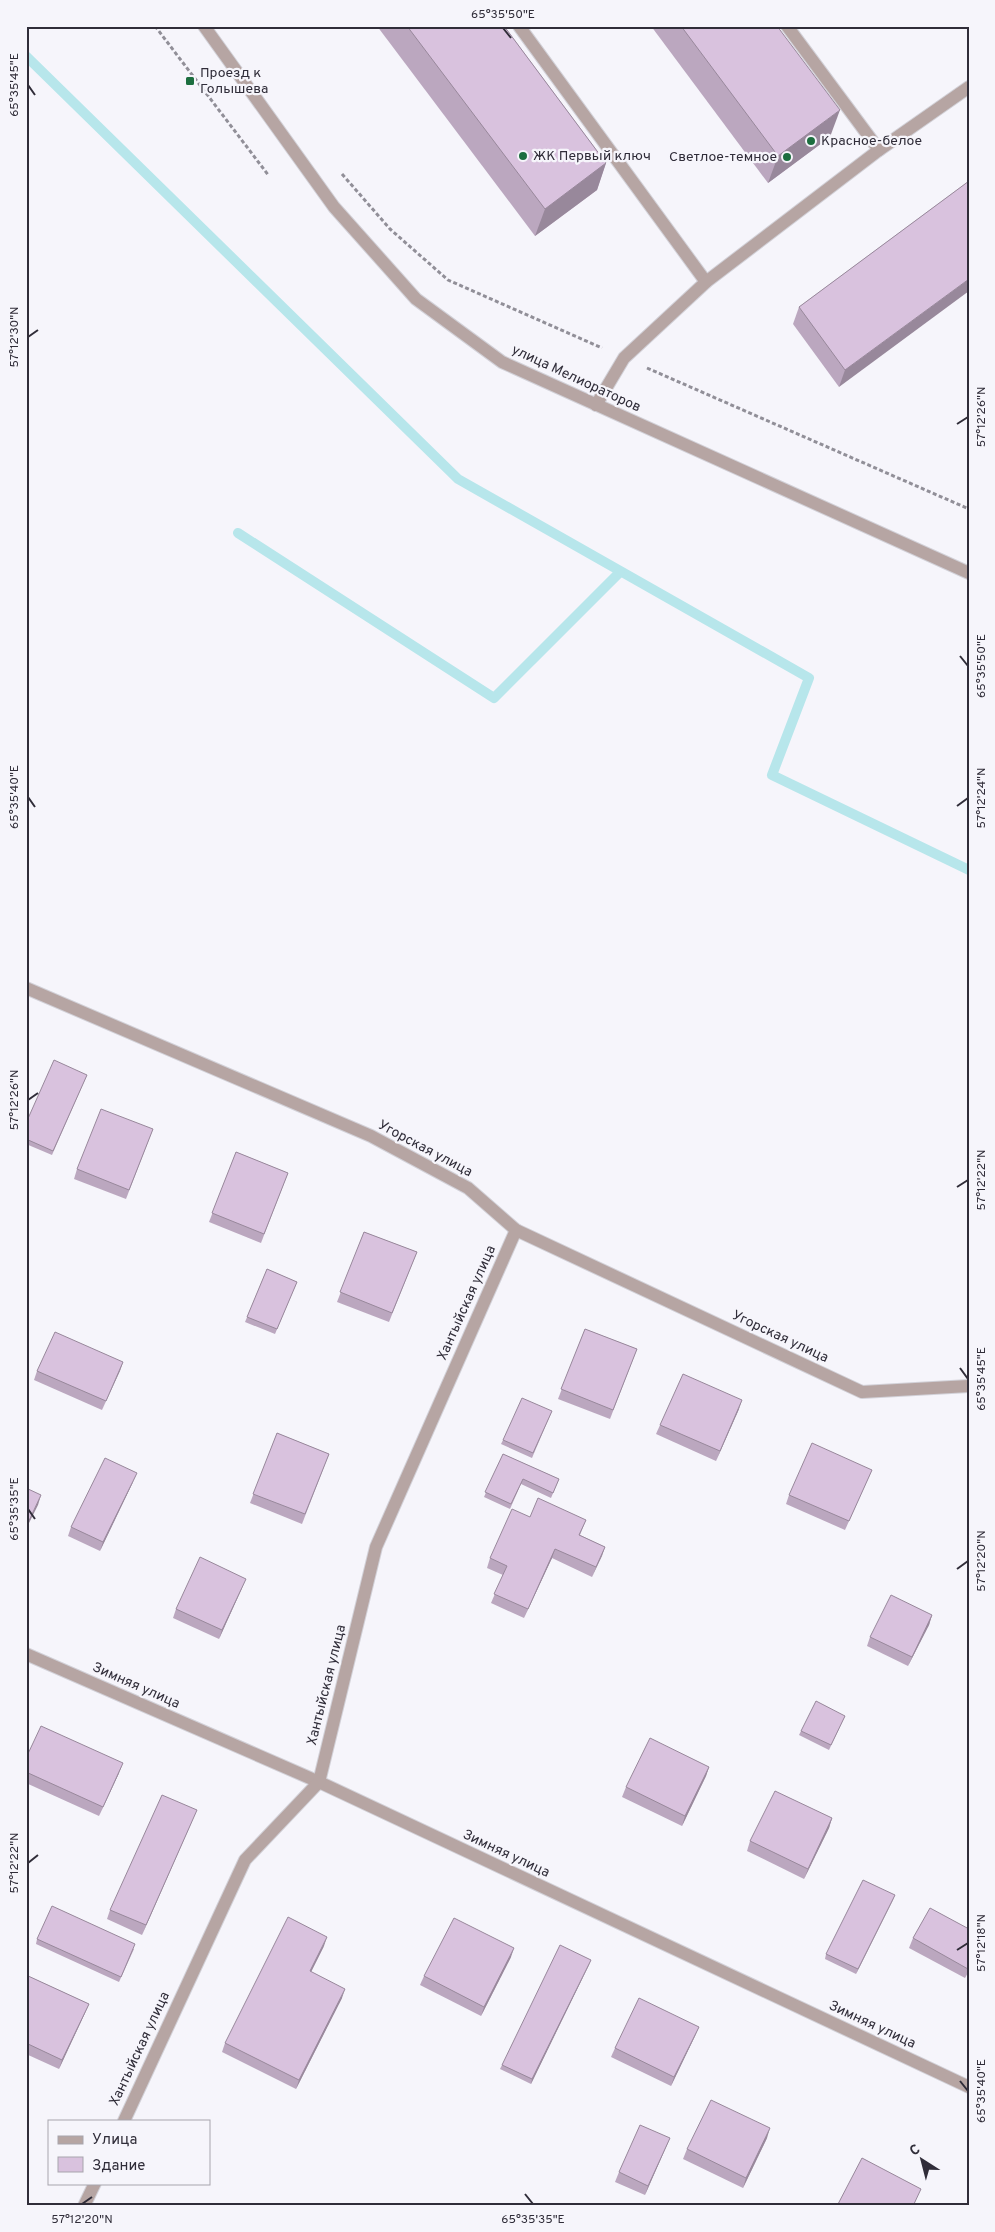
<svg xmlns="http://www.w3.org/2000/svg" width="995" height="2232" viewBox="0 0 995 2232" font-family="Overpass,sans-serif">
  <style>
    .lines { fill: none; stroke-linecap: round; stroke-linejoin: round }
    .stream { stroke: #b7e6eb; stroke-width: 10 }
    .lane-casing { stroke: #d2d1d8; stroke-width: 14 }
    .street-casing { stroke: #d2d1d8; stroke-width: 14 }
    .path { stroke: #918f98; stroke-width: 3; stroke-dasharray: 4 2.5; stroke-linecap: butt }
    .lane { stroke: #b6a5a3; stroke-width: 12 }
    .street { stroke: #b6a5a3; stroke-width: 12 }
    .wall { fill: #bba7bf }
    .shaded-wall { fill: #98889b }
    .building { fill: #d9c2de; stroke: #98889b }
    .ticks { fill: none; stroke: #302d39; stroke-width: 2 }
    .poi-dot { fill: #1c6e3f; stroke: #f6f5fb; stroke-width: 2 }
    .labels { text-anchor: middle; dominant-baseline: central; stroke-width: 4.5; stroke-linejoin: round; paint-order: stroke }
    .poi-label { font-size: 14px; fill: #302d39; stroke: #f6f5fb; text-anchor: start }
    .street-label { font-size: 14px; fill: #302d39; stroke: #f6f5fb }
    .neatline { fill: none; stroke: #302d39; stroke-width: 2 }
    .ticks-label { font-size: 12px; text-anchor: middle; fill: #302d39 }
  </style>
  <rect width="100%" height="100%" fill="#f6f5fb"/>
  <g class="lines">
    <!-- stream -->
    <g class="stream">
      <path d="M26,56L458,479L809,678L772,775L969,870"/>
      <path d="M238,533L494,698L620,572"/>
    </g>
    <!-- lane casing -->
    <g class="lane-casing">
      <g id="lane">
        <path d="M519,26L706,282"/>
        <path d="M879,150L969,87"/>
        <path d="M596,405L624,358L706,282L879,150L787,26"/>
      </g>
    </g>
    <!-- street casing -->
    <g class="street-casing">
      <g id="street">
        <path d="M204,26L334,207L416,299L502,362L969,573"/>
        <path d="M26,988L371,1136L468,1188L516,1230L862,1392L969,1386"/>
        <path d="M26,1654L319,1782L969,2087"/>
        <path d="M124,2121L245,1860L319,1782L376,1547L516,1230"/>
        <path d="M84,2206L95,2183"/>
      </g>
    </g>
    <!-- path -->
    <g class="path">
      <path d="M155,26L269,176"/>
      <path d="M342,174L390,229L448,280L602,348"/>
      <path d="M647,368L969,509"/>
    </g>
    <!-- lane -->
    <use href="#lane" class="lane"/>
    <!-- street -->
    <use href="#street" class="street"/>
  </g>
  <!-- wall -->
  <g class="wall">
    <path d="M377,26H504L606,163L597,190L535,236Z"/>
    <path d="M651,26H777L830,137L768,183Z"/>
    <path d="M969,181L839,387L793,324L799,307Z"/>
    <path d="M87,1075L52,1155L26,1144V1123Z"/>
    <path d="M153,1129L126,1199L74,1179L77,1169Z"/>
    <path d="M236,1152L288,1173L261,1243L209,1222Z"/>
    <path d="M364,1232L417,1252L389,1322L337,1302Z"/>
    <path d="M267,1269L297,1282L275,1334L245,1322Z"/>
    <path d="M585,1329L637,1349L610,1419L558,1399Z"/>
    <path d="M123,1362L102,1410L34,1380L37,1371Z"/>
    <path d="M739,1409L716,1461L656,1434L660,1425Z"/>
    <path d="M552,1411L532,1458L501,1444L503,1440Z"/>
    <path d="M277,1433L329,1454L302,1524L250,1503Z"/>
    <path d="M503,1454L559,1479L551,1498L521,1484L510,1509L484,1497Z"/>
    <path d="M872,1470L845,1530L786,1504L789,1495Z"/>
    <path d="M133,1482L100,1551L68,1536L71,1527Z"/>
    <path d="M530,1517L586,1520L580,1535L605,1547L592,1577L552,1558L524,1618L491,1603L503,1575L487,1568L490,1558Z"/>
    <path d="M242,1588L219,1639L173,1618L176,1609Z"/>
    <path d="M932,1615L929,1625L908,1666L867,1646L870,1637Z"/>
    <path d="M845,1716L829,1750L799,1735L801,1731Z"/>
    <path d="M26,1758L119,1773L99,1816L26,1783Z"/>
    <path d="M709,1767L706,1776L682,1826L622,1797L626,1787Z"/>
    <path d="M832,1818L829,1828L804,1879L747,1851L750,1841Z"/>
    <path d="M193,1819L142,1935L107,1919L110,1910Z"/>
    <path d="M895,1895L856,1974L825,1959L826,1954Z"/>
    <path d="M969,1929V1971L965,1978L909,1948L913,1938Z"/>
    <path d="M37,1939L134,1949L119,1982L36,1944Z"/>
    <path d="M324,1946L311,1972L342,1998L296,2089L222,2052L225,2043Z"/>
    <path d="M511,1957L481,2016L420,1985L424,1976Z"/>
    <path d="M591,1960L531,2084L500,2069L502,2065Z"/>
    <path d="M26,1975L89,2004L85,2013L59,2069L26,2054Z"/>
    <path d="M699,2027L695,2036L671,2086L611,2057L615,2048Z"/>
    <path d="M670,2138L645,2195L615,2182L619,2172Z"/>
    <path d="M767,2138L743,2188L683,2159L687,2149Z"/>
  </g>
  <!-- shaded-wall -->
  <g class="shaded-wall">
    <path d="M840,110L830,137L768,183L778,156Z"/>
    <path d="M606,163L597,190L535,236L545,209Z"/>
    <path d="M969,279V291L839,387L845,370Z"/>
    <path d="M123,1362L120,1371L102,1410L106,1401Z"/>
    <path d="M742,1400L739,1409L716,1461L720,1451Z"/>
    <path d="M137,1473L133,1482L100,1551L103,1542Z"/>
    <path d="M41,1495L38,1505L26,1529V1527Z"/>
    <path d="M605,1547L602,1556L592,1577L596,1567Z"/>
    <path d="M555,1549L552,1558L524,1618L528,1609Z"/>
    <path d="M246,1579L242,1588L219,1639L222,1630Z"/>
    <path d="M932,1615L929,1625L908,1666L912,1657Z"/>
    <path d="M123,1763L119,1773L99,1816L103,1807Z"/>
    <path d="M709,1767L706,1776L682,1826L685,1816Z"/>
    <path d="M197,1810L193,1819L142,1935L146,1925Z"/>
    <path d="M832,1818L829,1828L804,1879L808,1869Z"/>
    <path d="M895,1895L893,1900L856,1974L858,1969Z"/>
    <path d="M327,1937L324,1946L307,1980L310,1971Z"/>
    <path d="M514,1948L511,1957L481,2016L484,2007Z"/>
    <path d="M591,1960L589,1965L531,2084L532,2079Z"/>
    <path d="M345,1989L342,1998L296,2089L299,2080Z"/>
    <path d="M89,2004L85,2013L59,2069L62,2060Z"/>
    <path d="M699,2027L695,2036L671,2086L674,2077Z"/>
    <path d="M770,2128L767,2138L743,2188L746,2178Z"/>
    <path d="M670,2138L666,2147L645,2195L648,2186Z"/>
  </g>
  <!-- building -->
  <g class="building">
    <path d="M407,26H504L606,163L545,209Z"/>
    <path d="M681,26H777L840,110L778,156Z"/>
    <path d="M969,181V279L845,370L799,307Z"/>
    <path d="M54,1060L87,1075L53,1151L26,1139V1123Z"/>
    <path d="M101,1109L153,1129L129,1190L77,1169Z"/>
    <path d="M236,1152L288,1173L264,1234L212,1213Z"/>
    <path d="M364,1232L417,1252L392,1313L340,1292Z"/>
    <path d="M267,1269L297,1282L277,1329L247,1317Z"/>
    <path d="M585,1329L637,1349L613,1410L561,1389Z"/>
    <path d="M55,1332L123,1362L106,1401L37,1371Z"/>
    <path d="M683,1374L742,1400L720,1451L660,1425Z"/>
    <path d="M522,1398L552,1411L533,1453L503,1440Z"/>
    <path d="M277,1433L329,1454L305,1514L253,1494Z"/>
    <path d="M812,1443L872,1470L849,1521L789,1495Z"/>
    <path d="M503,1454L559,1479L553,1493L523,1479L511,1504L485,1492Z"/>
    <path d="M105,1458L137,1473L103,1542L71,1527Z"/>
    <path d="M26,1488L41,1495L26,1527Z"/>
    <path d="M538,1498L586,1520L579,1535L605,1547L596,1567L555,1549L528,1609L494,1594L507,1566L490,1558L512,1509L530,1517Z"/>
    <path d="M200,1557L246,1579L222,1630L176,1609Z"/>
    <path d="M891,1595L932,1615L912,1657L870,1637Z"/>
    <path d="M816,1701L845,1716L831,1745L801,1731Z"/>
    <path d="M41,1726L123,1763L103,1807L26,1772V1758Z"/>
    <path d="M650,1738L709,1767L685,1816L626,1787Z"/>
    <path d="M775,1791L832,1818L808,1869L750,1841Z"/>
    <path d="M162,1795L197,1810L146,1925L110,1910Z"/>
    <path d="M863,1880L895,1895L858,1969L826,1954Z"/>
    <path d="M52,1906L135,1944L121,1977L37,1939Z"/>
    <path d="M930,1908L969,1929V1968L968,1969L913,1938Z"/>
    <path d="M288,1917L327,1937L310,1971L345,1989L299,2080L225,2043Z"/>
    <path d="M454,1918L514,1948L484,2007L424,1976Z"/>
    <path d="M560,1945L591,1960L532,2079L502,2065Z"/>
    <path d="M26,1975L89,2004L62,2060L26,2043Z"/>
    <path d="M639,1998L699,2027L674,2077L615,2048Z"/>
    <path d="M711,2100L770,2128L746,2178L687,2149Z"/>
    <path d="M640,2125L670,2138L648,2186L619,2172Z"/>
    <path d="M862,2158L921,2189L913,2206H837Z"/>
  </g>
  <!-- ticks -->
  <path class="ticks" d="M503,28L511,38M28,85L35,95M28,337L38,330M957,424L968,417M960,656L968,666M28,797L35,807M957,806L968,798M28,1100L38,1093M957,1187L968,1180M960,1368L968,1379M28,1509L35,1519M957,1569L968,1561M28,1863L38,1855M957,1950L968,1943M960,2081L968,2091M525,2194L533,2204M82,2204L92,2197"/>
  <!-- markers -->
  <g class="poi-dot">
    <rect x="185" y="76" width="10" height="10" rx="2.5"/>
    <circle cx="811" cy="141" r="5"/>
    <circle cx="523" cy="156" r="5"/>
    <circle cx="787" cy="157" r="5"/>
  </g>
  <g class="labels">
    <!-- poi labels -->
    <g class="poi-label">
      <text x="200" y="73">Проезд к<tspan x="200" dy="16">Голышева</tspan></text>
      <text x="821" y="141">Красное-белое</text>
      <text x="533" y="156">ЖК Первый ключ</text>
      <text x="777" y="157" text-anchor="end">Светлое-темное</text>
    </g>
    <!-- street labels -->
    <g class="street-label">
      <text transform="translate(576 379) rotate(25)">улица Мелиораторов</text>
      <text transform="translate(425 1149) rotate(28)">Угорская улица</text>
      <text transform="translate(467 1303) rotate(-66)">Хантыйская улица</text>
      <text transform="translate(780 1337) rotate(25)">Угорская улица</text>
      <text transform="translate(327 1685) rotate(-76)">Хантыйская улица</text>
      <text transform="translate(136 1686) rotate(24)">Зимняя улица</text>
      <text transform="translate(506 1854) rotate(25)">Зимняя улица</text>
      <text transform="translate(872 2025) rotate(25)">Зимняя улица</text>
      <text transform="translate(140 2049) rotate(-65)">Хантыйская улица</text>
    </g>
  </g>
  <!-- border -->
  <rect width="995" height="2232" fill="none" stroke="#f6f5fb" stroke-width="55"/>
  <!-- legend -->
  <rect x="48" y="2120" width="162" height="65" fill="#f6f5fb" stroke="#a7a5ad"/>
  <rect x="58" y="2136" width="25" height="8" fill="#b6a5a3" stroke="#a7a5ad"/>
  <text x="92" y="2144" font-size="15" fill="#302d39">Улица</text>
  <rect x="58" y="2157" width="25" height="15" fill="#d9c2de" stroke="#a7a5ad"/>
  <text x="92" y="2170" font-size="15" fill="#302d39">Здание</text>
  <!-- north arrow -->
  <g transform="translate(922 2160) rotate(324)" stroke="#f6f5fb" stroke-width="4" paint-order="stroke">
  <path d="M0-4L9 19L0 12L-9 19Z" fill="#302d39"/>
  <text y="-8" font-size="14" font-weight="bold" text-anchor="middle" fill="#302d39">С</text>
  </g>
  <rect x="28" y="28" width="940" height="2176" class="neatline"/>
  <g class="ticks-label">
    <text x="503" y="18">65°35'50"E</text>
    <text transform="translate(14 85) rotate(-90)" y="4">65°35'45"E</text>
    <text transform="translate(14 337) rotate(-90)" y="4">57°12'30"N</text>
    <text transform="translate(981 417) rotate(-90)" y="4">57°12'26"N</text>
    <text transform="translate(981 666) rotate(-90)" y="4">65°35'50"E</text>
    <text transform="translate(14 797) rotate(-90)" y="4">65°35'40"E</text>
    <text transform="translate(981 798) rotate(-90)" y="4">57°12'24"N</text>
    <text transform="translate(14 1100) rotate(-90)" y="4">57°12'26"N</text>
    <text transform="translate(981 1180) rotate(-90)" y="4">57°12'22"N</text>
    <text transform="translate(981 1379) rotate(-90)" y="4">65°35'45"E</text>
    <text transform="translate(14 1509) rotate(-90)" y="4">65°35'35"E</text>
    <text transform="translate(981 1561) rotate(-90)" y="4">57°12'20"N</text>
    <text transform="translate(14 1863) rotate(-90)" y="4">57°12'22"N</text>
    <text transform="translate(981 1943) rotate(-90)" y="4">57°12'18"N</text>
    <text transform="translate(981 2091) rotate(-90)" y="4">65°35'40"E</text>
    <text x="82" y="2223">57°12'20"N</text>
    <text x="533" y="2223">65°35'35"E</text>
  </g>
</svg>
